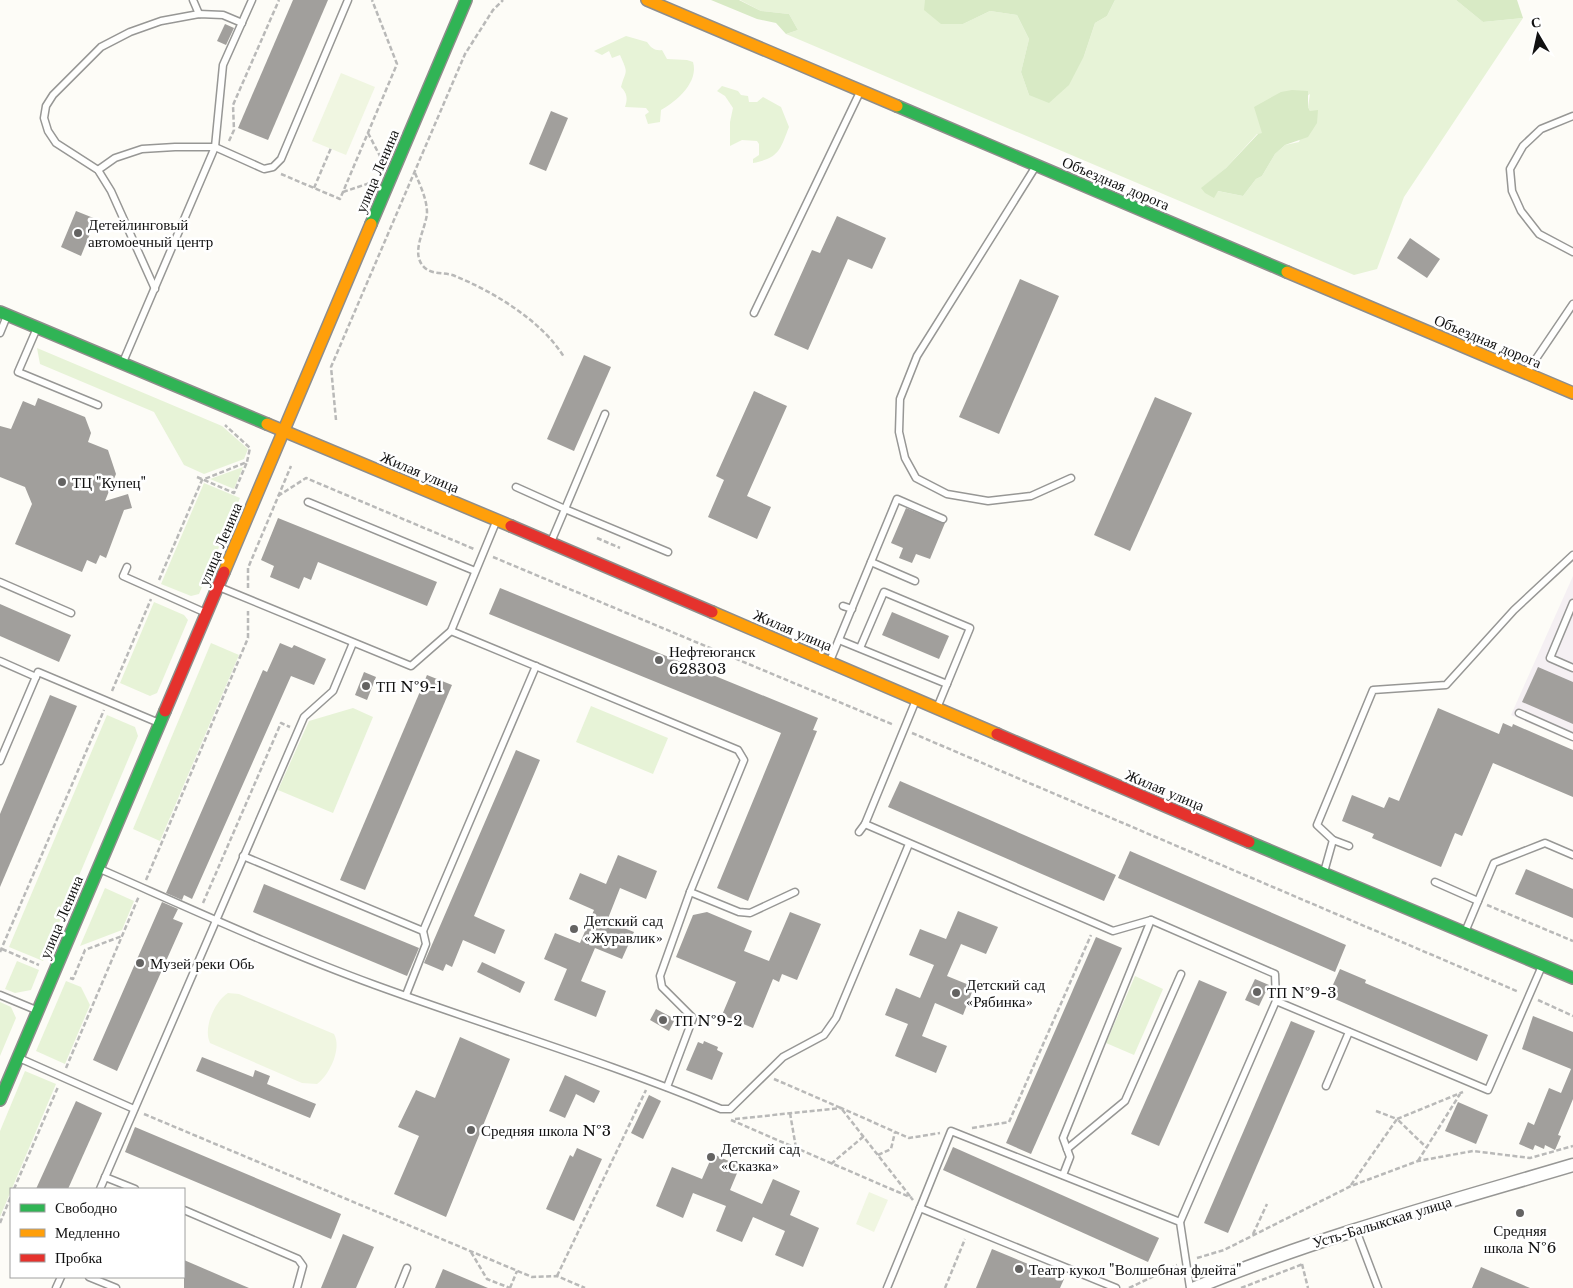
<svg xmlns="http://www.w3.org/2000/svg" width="1573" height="1288" viewBox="0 0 1573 1288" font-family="'Libre Baskerville',serif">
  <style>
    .industrial { fill: #f5f0f3 }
    .green { fill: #e7f3d7; fill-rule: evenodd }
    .forest { fill: #d8eac5 }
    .pitch { fill: #f0f6e1 }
    .building { fill: #a19f9c }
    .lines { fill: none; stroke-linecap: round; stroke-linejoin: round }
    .lane-casing { stroke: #979795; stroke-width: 9 }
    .street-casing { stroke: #979795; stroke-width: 15 }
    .fast-casing { stroke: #8e8d8b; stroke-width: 14 }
    .slow-casing { stroke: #8e8d8b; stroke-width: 14 }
    .jam-casing { stroke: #8e8d8b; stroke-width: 14 }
    .path { stroke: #b9b9b8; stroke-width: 2.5; stroke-dasharray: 5 2.5; stroke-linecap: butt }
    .lane { stroke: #fffffe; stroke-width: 6 }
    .street { stroke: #fffffe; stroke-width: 12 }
    .fast { stroke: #30b455; stroke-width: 11 }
    .slow { stroke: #ff9f0a; stroke-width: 11 }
    .jam { stroke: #e5322d; stroke-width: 11 }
    .poi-dot { fill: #646362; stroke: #fff; stroke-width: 2 }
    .labels { text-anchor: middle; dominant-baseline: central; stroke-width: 5; stroke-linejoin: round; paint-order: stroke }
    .street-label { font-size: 15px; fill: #111; stroke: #fff }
    .poi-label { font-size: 15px; fill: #111; stroke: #fff; text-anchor: start }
  </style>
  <rect width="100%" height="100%" fill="#fdfcf7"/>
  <!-- industrial -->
  <path class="industrial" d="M1573,576V742L1511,715Z"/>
  <!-- green -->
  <g class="green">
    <path d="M740,0H925V10L963,24L990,11L1017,15L1029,39L1021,72L1029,95L1084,56L1095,23L1107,16L1115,0H1456L1483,22L1523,18L1404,197L1377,269L1354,275L786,34L798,30L789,14L761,11ZM1310,94L1308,107L1310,111L1299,142L1285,145L1275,154L1262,176L1256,179L1243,196L1202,188L1226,168L1257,134H1262V127Z"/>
    <path d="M626,36L647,42C651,48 655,51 662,50L667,59L687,60L693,62C699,82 677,101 661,110L660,122L648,124L645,115L649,112L646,108L625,107C628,99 627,93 621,87C626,69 629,75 620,55L612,58L609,51L602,55L594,51Z"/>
    <path d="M722,86L738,91L741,95L748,96L749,102H757L763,97L781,107L789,127C780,150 779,158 753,163V159L759,155V144L757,141L742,140L730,146V122L733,108L725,96L717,91Z"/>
    <path d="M37,348L222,426L248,449L244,459L204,474L184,465L154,412L40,364Z"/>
    <path d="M243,467L234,489L210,479Z"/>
    <path d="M204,483L240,498L199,594L191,596L161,584Z"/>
    <path d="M154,602L184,615L188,620L157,693L150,696L120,683Z"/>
    <path d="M211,643L239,655L160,841L133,829Z"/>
    <path d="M591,706L668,738L653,774L576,742Z"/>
    <path d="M353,708L373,717L333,813L278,790L309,721Z"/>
    <path d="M107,715L135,727L138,736L43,961L9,947Z"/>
    <path d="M105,888L134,901L122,930L80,946Z"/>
    <path d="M17,961L39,970L31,990L15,993L5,989Z"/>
    <path d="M1135,976L1163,989L1134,1055L1106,1043Z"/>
    <path d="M66,981L81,987L90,1005L65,1064L36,1051Z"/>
    <path d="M0,1002L11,1007L16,1018L0,1056Z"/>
    <path d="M25,1071L56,1084L0,1217V1131Z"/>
  </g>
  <!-- forest -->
  <g class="forest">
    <path d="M711,0H739L761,11L789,14L798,30L786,34L776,23L757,19Z"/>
    <path d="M925,0H1115L1107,16L1095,23L1084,56L1069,85L1049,103L1029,95L1021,72L1029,39L1017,15L990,11L963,24H941L924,10Z"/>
    <path d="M1456,0H1517L1523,18L1483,22Z"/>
    <path d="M1292,90L1308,91V107L1310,111L1318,110L1317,123L1308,137L1285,145L1275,154L1262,176L1256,179L1243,196L1218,191L1214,198L1205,193L1201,188L1226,168L1258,134L1262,133L1254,107L1281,92Z"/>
  </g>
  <!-- pitch -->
  <g class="pitch">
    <path d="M341,73L375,87L346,155L312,141Z"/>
    <path d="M228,993L239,994L334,1034C342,1048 330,1074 317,1084L302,1083L210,1043C203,1028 214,1002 228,993Z"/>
    <path d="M869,1192L888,1200L874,1232L856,1224Z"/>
  </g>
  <!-- building -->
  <g class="building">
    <path d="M293,0H328L268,140L238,128Z"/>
    <path d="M225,24L234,28L226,45L217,41Z"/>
    <path d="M551,111L568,118L546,171L529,164Z"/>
    <path d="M76,211L96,219L81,256L61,247Z"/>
    <path d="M837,216L886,238L872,269L848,259L808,350L774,335L812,250L820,253Z"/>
    <path d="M1410,238L1440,259L1427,278L1397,258Z"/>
    <path d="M1020,279L1059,296L999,434L959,417Z"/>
    <path d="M584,355L611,367L574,451L547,439Z"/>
    <path d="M754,391L787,406L747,496L771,507L757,539L708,517L724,480L716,476Z"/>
    <path d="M1155,397L1192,413L1130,551L1094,535Z"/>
    <path d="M38,398L85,417L91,433L88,442L108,450L116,474L105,501L128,494L132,508L124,510L106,558L100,555L96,564L87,560L82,572L15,544L32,504L25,487L0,477V426L11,429L23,401L35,406Z"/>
    <path d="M906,508L945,523L930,559L916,554L912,563L899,558L903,548L891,543Z"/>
    <path d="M278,518L437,582L427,606L318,562L311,580L304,577L299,589L270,577L274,566L261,560Z"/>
    <path d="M500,588L818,718L813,730L817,731L748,901L717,888L781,733L489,614Z"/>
    <path d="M0,604L71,635L59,662L0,636Z"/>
    <path d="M892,612L949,636L939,659L882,635Z"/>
    <path d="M280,643L292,648L294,645L326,659L314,685L291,676L192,899L184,895L182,900L166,893L263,670L267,672Z"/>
    <path d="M1538,667L1573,682V724L1522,702Z"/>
    <path d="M364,672L376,677L367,700L355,695Z"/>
    <path d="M427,675L452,685L365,890L340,880Z"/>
    <path d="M50,695L77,706L0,887V814Z"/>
    <path d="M1438,708L1499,734L1503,723L1512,727L1513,724L1573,750V797L1493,763L1462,836L1455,833L1441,867L1372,838L1374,834L1342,821L1352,795L1384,808L1389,797L1399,801Z"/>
    <path d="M516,750L540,760L474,916L505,930L495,954L463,940L452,967L446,964L443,971L424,963Z"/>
    <path d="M900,781L1116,875L1104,901L888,807Z"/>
    <path d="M1130,851L1346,945L1335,972L1118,878Z"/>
    <path d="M618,855L657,871L646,899L620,888L607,921L634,932L622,959L595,948L581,981L606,991L596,1017L554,1000L567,969L544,959L555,933L580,943L594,910L569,899L580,873L606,884Z"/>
    <path d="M1526,869L1573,889V918L1515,894Z"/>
    <path d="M264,884L419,948L407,976L253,912Z"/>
    <path d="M162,902L178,909L173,919L183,923L117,1071L93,1060Z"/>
    <path d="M958,911L998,927L986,954L961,944L947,976L974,987L963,1015L935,1003L922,1036L947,1046L936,1073L895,1056L908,1024L885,1015L896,988L920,998L934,965L909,955L920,929L946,939Z"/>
    <path d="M707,912L752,931L744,951L769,961L790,912L821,924L797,980L782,974L779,982L773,979L753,1028L722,1015L736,982L676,957L693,915Z"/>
    <path d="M1096,937L1122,948L1031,1154L1006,1143Z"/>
    <path d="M482,962L525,982L520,993L477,972Z"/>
    <path d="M1340,969L1366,980L1365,983L1488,1035L1477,1061L1328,996Z"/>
    <path d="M1255,979L1269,985L1259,1006L1245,1000Z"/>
    <path d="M1199,980L1227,992L1159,1146L1131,1134Z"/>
    <path d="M656,1009L675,1019L669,1031L650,1020Z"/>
    <path d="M1533,1016L1573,1032V1099L1558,1135L1561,1136L1555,1150L1545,1145L1544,1149L1535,1145L1533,1150L1519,1144L1528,1122L1534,1125L1549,1088L1561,1093L1571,1069L1522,1049Z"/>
    <path d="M1291,1021L1315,1031L1228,1233L1204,1223Z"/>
    <path d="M460,1037L510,1059L446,1217L394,1194L419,1136L398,1127L416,1090L435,1098Z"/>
    <path d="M704,1041L718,1047L717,1050L723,1053L712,1080L686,1070L698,1042L703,1044Z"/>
    <path d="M202,1057L253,1077L255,1070L270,1076L267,1084L316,1104L310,1118L196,1071Z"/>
    <path d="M565,1075L600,1091L594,1103L576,1094L565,1118L549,1111Z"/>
    <path d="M649,1095L661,1101L643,1139L631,1133Z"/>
    <path d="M76,1101L102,1113L68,1189H36Z"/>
    <path d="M1458,1102L1488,1115L1476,1144L1445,1131Z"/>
    <path d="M135,1127L341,1214L331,1239L125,1152Z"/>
    <path d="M953,1147L1159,1238L1148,1262L943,1170Z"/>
    <path d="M577,1148L602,1159L574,1221L546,1209L570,1155L573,1157Z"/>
    <path d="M713,1154L740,1166L730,1190L762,1204L773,1179L800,1191L790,1215L819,1228L803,1267L775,1255L785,1231L753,1217L742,1242L716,1231L726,1206L693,1193L683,1218L656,1206L672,1167L702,1179Z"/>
    <path d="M343,1234L374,1247L356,1288H321Z"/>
    <path d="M992,1249L1064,1279L1060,1288H976Z"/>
    <path d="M184,1260L249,1288H184Z"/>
    <path d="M1481,1267L1530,1288H1472Z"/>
    <path d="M443,1269L488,1288H435Z"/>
  </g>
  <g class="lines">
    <!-- lane casing -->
    <g class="lane-casing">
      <g id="lane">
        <path d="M193,0L199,14"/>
        <path d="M1573,116L1541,129L1523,146L1510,169L1512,191L1521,211L1539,234L1573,252"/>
        <path d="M1036,166L917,356L900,399L899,432L905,458L916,478L947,494L988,501L1031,496L1071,478"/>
        <path d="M98,170L115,158L142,149L175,147H215L264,169L273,167L281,159L348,0"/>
        <path d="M155,289L111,191L98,170L56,143L48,131L44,118L46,106L53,95L101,47L130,32L161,21L199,14L223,15L242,23"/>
        <path d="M754,313L860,92"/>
        <path d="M37,328L18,372L98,405"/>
        <path d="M0,333L7,316"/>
        <path d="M123,362L215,147L223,65L252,0"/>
        <path d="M1527,372L1573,304"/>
        <path d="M605,414L565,509L668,552"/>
        <path d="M516,487L565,509L551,542"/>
        <path d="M308,502L475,571"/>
        <path d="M496,522L451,631L738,750L744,760L690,892L660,976L662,987L693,1018L667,1087"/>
        <path d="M871,562L915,581"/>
        <path d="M127,567L123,576L206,613"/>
        <path d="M0,582L71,613"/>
        <path d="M219,587L411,666L451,631"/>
        <path d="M1573,603L1550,658L1573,668"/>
        <path d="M843,606L852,609"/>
        <path d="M839,640L947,684"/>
        <path d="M860,648L884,592L970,628L937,708"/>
        <path d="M0,661L36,677"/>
        <path d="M830,661L897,499L943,519"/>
        <path d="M916,700L865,824L1113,931L1151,920L1275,974L1276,1001"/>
        <path d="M1519,713L1573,737"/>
        <path d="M0,761L38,672L159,723"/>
        <path d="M859,832L865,824"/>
        <path d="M1333,840L1317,825L1373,690L1446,685L1514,610L1573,555"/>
        <path d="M243,856L423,931L536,666"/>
        <path d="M100,869C191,909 282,951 375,985C490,1027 608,1062 721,1109H730L783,1057L824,1035L836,1018L909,844"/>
        <path d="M1324,872L1333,840L1349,846"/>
        <path d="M1435,882L1478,901"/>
        <path d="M690,892L739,912L750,913L795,892"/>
        <path d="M1465,932L1494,863L1545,843L1573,855"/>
        <path d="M0,995L36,1010"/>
        <path d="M406,995L426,944L423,931"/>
        <path d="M19,1058L134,1109"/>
        <path d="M1326,1086L1349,1032"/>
        <path d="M1067,1149L1125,1101L1181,974"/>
        <path d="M1063,1175L1070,1157L1063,1138L1151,920"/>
        <path d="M105,1177L135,1189"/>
        <path d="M100,1189L304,717L333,691L353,643"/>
        <path d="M184,1210L298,1259L303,1266L297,1288"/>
        <path d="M1180,1222L1276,1001L1488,1090L1542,966"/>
        <path d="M1356,1230L1378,1288"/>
        <path d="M89,1277L116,1288"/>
        <path d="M56,1288L61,1277"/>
        <path d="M399,1288L407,1268"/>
        <path d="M887,1288L920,1208"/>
        <path d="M1116,1288L920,1208L951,1131L1180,1222L1190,1288"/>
      </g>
    </g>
    <!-- street casing -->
    <g class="street-casing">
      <path id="street" d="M1195,1288C1318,1237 1445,1203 1573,1165"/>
    </g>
    <!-- fast casing -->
    <g class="fast-casing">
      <g id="fast">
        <path d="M897,106L1287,272"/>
        <path d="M371,224L466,0"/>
        <path d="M0,312L267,424"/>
        <path d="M1249,842L1573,978"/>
        <path d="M0,1100L165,711"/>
      </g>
    </g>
    <!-- slow casing -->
    <g class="slow-casing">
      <g id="slow">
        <path d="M647,0L897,106"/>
        <path d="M1287,272L1573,393"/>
        <path d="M267,424L511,526"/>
        <path d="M224,572L371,224"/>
        <path d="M712,612L997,734"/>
      </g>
    </g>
    <!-- jam casing -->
    <g class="jam-casing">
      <g id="jam">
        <path d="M511,526L712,612"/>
        <path d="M165,711L224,572"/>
        <path d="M997,734L1249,842"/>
      </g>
    </g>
    <!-- path -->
    <g class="path">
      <path d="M368,133L381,158"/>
      <path d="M229,141L234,130L233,105L279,0"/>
      <path d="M415,173C420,185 427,199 427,213C426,229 409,254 425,268C433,275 446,272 455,276C494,292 542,321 564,357"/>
      <path d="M281,174L340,199L397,64L372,0"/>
      <path d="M314,188L331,148"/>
      <path d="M343,192L370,183"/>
      <path d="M336,420L331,367L465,54L493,10L503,0"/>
      <path d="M197,477L234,493L247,462"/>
      <path d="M278,496L306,478L474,549"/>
      <path d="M597,538L620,548"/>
      <path d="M493,557L894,725"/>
      <path d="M159,580L202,480L247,462L250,448L225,425"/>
      <path d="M248,588V568L291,466"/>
      <path d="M112,691L151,599"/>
      <path d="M912,733L1519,992"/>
      <path d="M146,880L248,638V611"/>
      <path d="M203,903L281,723L290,727"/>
      <path d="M1487,905L1573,941"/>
      <path d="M2,949L39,965"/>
      <path d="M0,952L104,710"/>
      <path d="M70,978L73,979L85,950L122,936"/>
      <path d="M1538,1000L1573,1016"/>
      <path d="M66,1068L139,896"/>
      <path d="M774,1079L841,1108L913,1200"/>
      <path d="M1376,1111L1397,1119L1463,1092"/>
      <path d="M790,1113L796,1148"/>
      <path d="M144,1114L532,1277L557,1276L585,1288"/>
      <path d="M735,1119L841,1108L909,1138L940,1133"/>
      <path d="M731,1120L912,1198"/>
      <path d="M972,1128L1009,1122L1091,935"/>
      <path d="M878,1155L891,1149L895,1132"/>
      <path d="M1418,1161L1460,1094"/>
      <path d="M831,1164L864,1136"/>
      <path d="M1351,1185L1397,1119L1426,1147"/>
      <path d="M14,1189L58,1087"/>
      <path d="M0,1223L11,1196"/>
      <path d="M1253,1234L1267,1204"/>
      <path d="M471,1252L487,1279L510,1288"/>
      <path d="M1197,1258L1224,1250L1351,1186L1418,1161L1473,1151L1530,1158L1573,1146"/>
      <path d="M1302,1264L1308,1288"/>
      <path d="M557,1276L646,1090"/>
      <path d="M510,1288L517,1271"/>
      <path d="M945,1288L965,1239"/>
      <path d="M1129,1288L1177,1265"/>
      <path d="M1241,1288L1303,1264"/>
    </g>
    <!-- lane -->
    <use href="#lane" class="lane"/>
    <!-- street -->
    <use href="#street" class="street"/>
    <!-- fast -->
    <use href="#fast" class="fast"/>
    <!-- slow -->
    <use href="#slow" class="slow"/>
    <!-- jam -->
    <use href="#jam" class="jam"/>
  </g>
  <!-- markers -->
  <g class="poi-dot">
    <circle cx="78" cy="233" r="5"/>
    <circle cx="62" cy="482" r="5"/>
    <circle cx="659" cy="660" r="5"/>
    <circle cx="366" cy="686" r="5"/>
    <circle cx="574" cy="929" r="5"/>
    <circle cx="140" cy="963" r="5"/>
    <circle cx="1257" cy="992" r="5"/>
    <circle cx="956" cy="993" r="5"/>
    <circle cx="663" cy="1020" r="5"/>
    <circle cx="471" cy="1130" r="5"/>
    <circle cx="711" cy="1157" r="5"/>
    <circle cx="1520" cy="1213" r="5"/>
    <circle cx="1019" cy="1269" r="5"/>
  </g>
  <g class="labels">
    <!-- street labels -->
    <g class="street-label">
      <text transform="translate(377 171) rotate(-67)">улица Ленина</text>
      <text transform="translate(1116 183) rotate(23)">Объездная дорога</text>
      <text transform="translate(1488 341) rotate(23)">Объездная дорога</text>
      <text transform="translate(420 472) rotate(23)">Жилая улица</text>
      <text transform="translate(220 544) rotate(-67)">улица Ленина</text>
      <text transform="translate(793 630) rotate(23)">Жилая улица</text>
      <text transform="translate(1165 790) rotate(23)">Жилая улица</text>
      <text transform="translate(61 917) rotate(-67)">улица Ленина</text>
      <text transform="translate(1382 1222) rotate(-17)">Усть-Балыкская улица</text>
    </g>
    <!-- poi labels -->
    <g class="poi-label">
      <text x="88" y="224">Детейлинговый<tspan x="88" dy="17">автомоечный центр</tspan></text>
      <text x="72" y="482">ТЦ "Купец"</text>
      <text x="669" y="651">Нефтеюганск<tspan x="669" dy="17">628303</tspan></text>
      <text x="376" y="686">ТП №9-1</text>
      <text x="584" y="920">Детский сад<tspan x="584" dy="17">«Журавлик»</tspan></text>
      <text x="150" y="963">Музей реки Обь</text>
      <text x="966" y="984">Детский сад<tspan x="966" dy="17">«Рябинка»</tspan></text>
      <text x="1267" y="992">ТП №9-3</text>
      <text x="673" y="1020">ТП №9-2</text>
      <text x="481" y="1130">Средняя школа №3</text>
      <text x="721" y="1148">Детский сад<tspan x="721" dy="17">«Сказка»</tspan></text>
      <text x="1520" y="1230" text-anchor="middle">Средняя<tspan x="1520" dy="17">школа №6</tspan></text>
      <text x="1029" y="1269">Театр кукол "Волшебная флейта"</text>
    </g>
  </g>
  <!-- legend -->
  <rect x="10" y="1188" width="175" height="90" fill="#ffffff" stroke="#a0a0a0"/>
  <rect x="20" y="1204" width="25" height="8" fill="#30b455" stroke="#a0a0a0"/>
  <text x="55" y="1213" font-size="15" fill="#111111">Свободно</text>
  <rect x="20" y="1229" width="25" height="8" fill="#ff9f0a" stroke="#a0a0a0"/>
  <text x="55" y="1238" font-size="15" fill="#111111">Медленно</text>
  <rect x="20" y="1254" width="25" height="8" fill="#e5322d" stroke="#a0a0a0"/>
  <text x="55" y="1263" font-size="15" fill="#111111">Пробка</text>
  <!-- north arrow -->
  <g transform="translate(1538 35) rotate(351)" stroke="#ffffff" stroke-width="4" paint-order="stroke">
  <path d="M0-4L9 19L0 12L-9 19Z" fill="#111111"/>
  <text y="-8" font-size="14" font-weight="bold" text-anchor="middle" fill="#111111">С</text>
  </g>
</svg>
